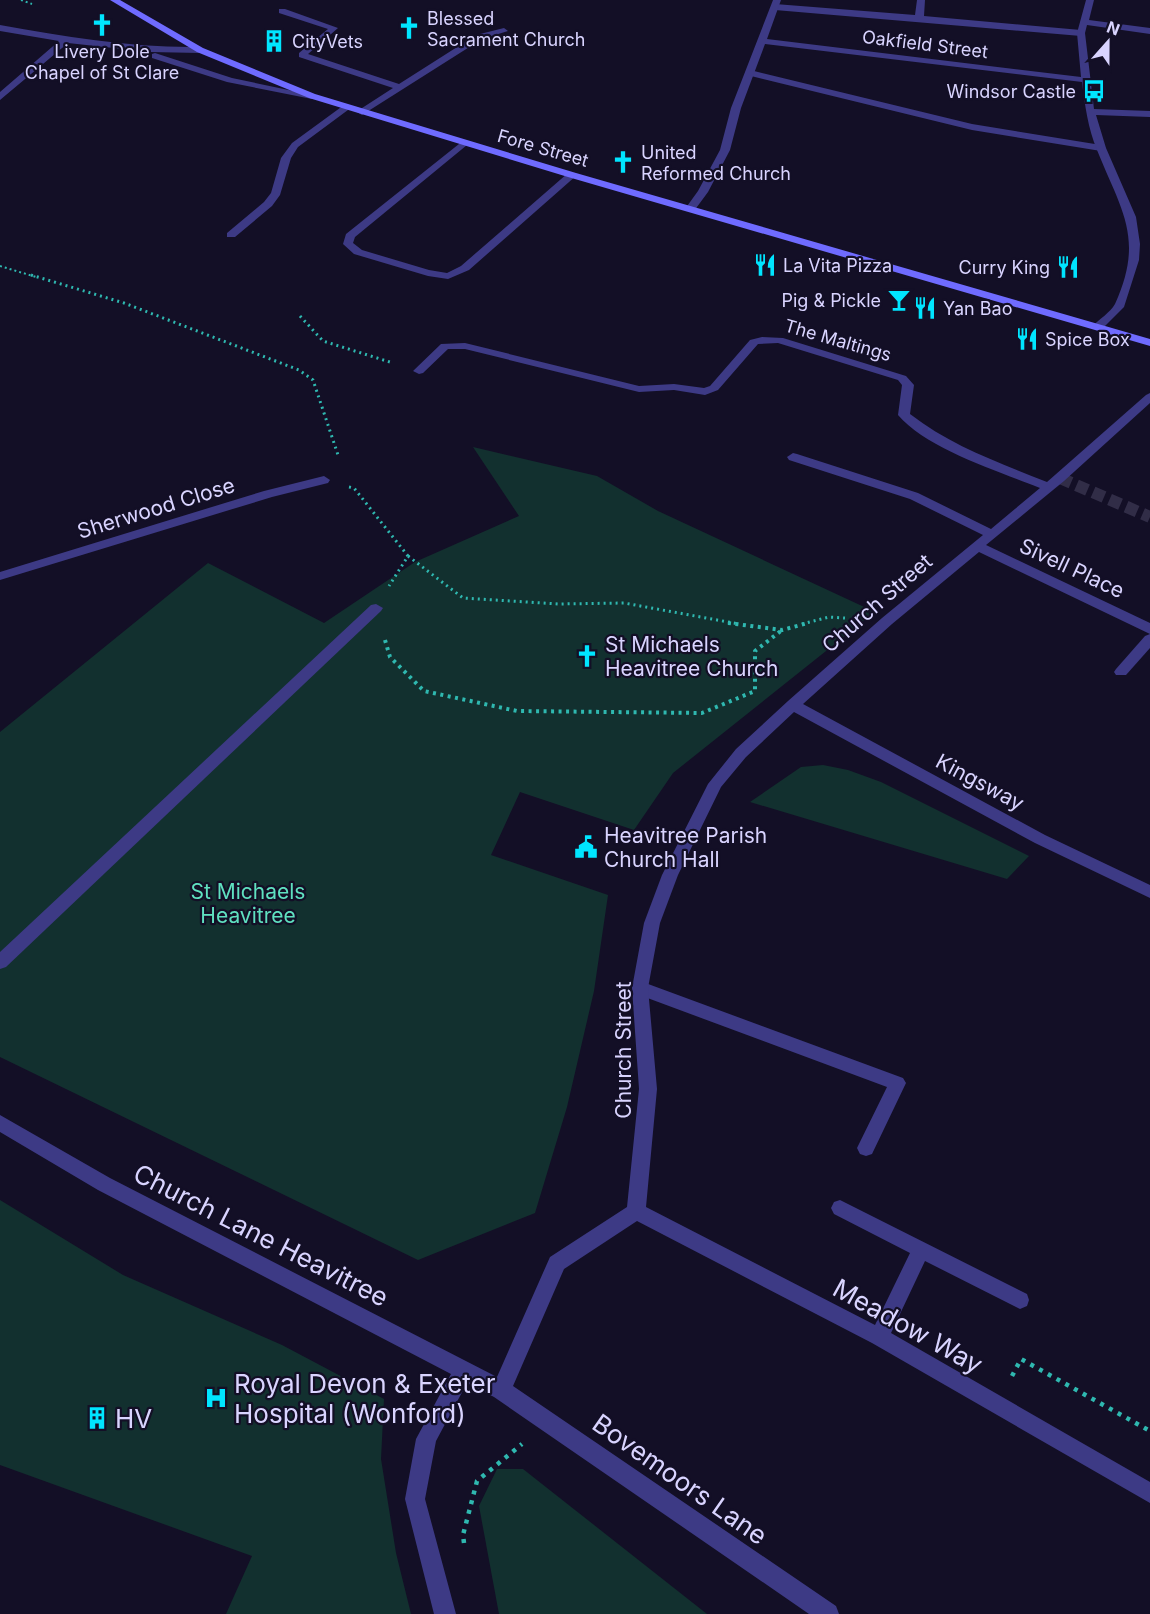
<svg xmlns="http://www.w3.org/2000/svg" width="1150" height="1614" viewBox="0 0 1150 1614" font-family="Inter,sans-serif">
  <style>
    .green { fill: #12302f }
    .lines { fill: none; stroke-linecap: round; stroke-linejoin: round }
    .pedestrian-tunnel { stroke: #312d47; stroke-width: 12; stroke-dasharray: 12 6; stroke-linecap: butt }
    .path-far3 { stroke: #2fb8b0; stroke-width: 2; stroke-dasharray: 2 3; stroke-linecap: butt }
    .path-far2 { stroke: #2fb8b0; stroke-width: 3; stroke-dasharray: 2 4; stroke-linecap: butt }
    .path-far1 { stroke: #2fb8b0; stroke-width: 4; stroke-dasharray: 3 4.5; stroke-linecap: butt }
    .path { stroke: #2fb8b0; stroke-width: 4.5; stroke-dasharray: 4 6; stroke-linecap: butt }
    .service { fill: #3d3a85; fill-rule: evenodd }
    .minor { fill: #3d3a85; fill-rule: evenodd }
    .secondary { fill: #6f6bff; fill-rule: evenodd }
    .labels { text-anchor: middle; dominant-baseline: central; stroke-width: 4.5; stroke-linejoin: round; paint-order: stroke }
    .far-poi-label { font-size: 18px; fill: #d9d4ff; stroke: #130f26; text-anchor: start }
    .far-street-label { font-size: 18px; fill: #d9d4ff; stroke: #130f26 }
    .street-label { font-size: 21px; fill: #d9d4ff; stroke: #130f26 }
    .poi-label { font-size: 21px; fill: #d9d4ff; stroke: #130f26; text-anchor: start }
    .park-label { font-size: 21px; fill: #5fe0c0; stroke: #130f26 }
    .near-street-label { font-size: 26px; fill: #d9d4ff; stroke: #130f26 }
    .near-poi-label { font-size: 26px; fill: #d9d4ff; stroke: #130f26; text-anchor: start }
  </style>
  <rect width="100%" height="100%" fill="#130f26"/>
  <!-- green -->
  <g class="green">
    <path d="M473,447L597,476L658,511L875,612L673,773L634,830L520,792L491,855L608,895L594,991L567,1107L535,1213L418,1260L0,1057V732L208,563L324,623L415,562L519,516Z"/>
    <path d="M823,765L848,770L881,782L1029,856L1007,879L750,802L801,767Z"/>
    <path d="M0,1200L123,1275L282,1345L384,1399L381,1459L396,1553L411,1614H226L252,1556L0,1465Z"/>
    <path d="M497,1469H523L707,1614H499L479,1506Z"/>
  </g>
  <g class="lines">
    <!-- pedestrian-tunnel -->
    <path class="pedestrian-tunnel" d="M1060,478L1150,517"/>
    <!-- path-far3 -->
    <g class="path-far3">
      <path d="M21,0L32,4"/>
      <path d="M0,266L36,277"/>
    </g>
    <!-- path-far2 -->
    <g class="path-far2">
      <path d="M31,275L124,303L299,370L313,380L339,458"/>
      <path d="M300,316L323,341L393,363"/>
      <path d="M349,487L354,488L408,556L389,586"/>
      <path d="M408,556L463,598L558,604L624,603L739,624"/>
      <path d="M802,624L829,617L845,618"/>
    </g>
    <!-- path-far1 -->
    <g class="path-far1">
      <path d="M728,623L782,630L808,623"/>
      <path d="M385,640L390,657L424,691L517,711L702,713L755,691V651L782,630"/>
    </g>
    <!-- path -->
    <g class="path">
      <path d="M1012,1376L1021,1359L1150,1431"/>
      <path d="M464,1543L463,1535L477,1481L522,1444"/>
    </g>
    <!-- service -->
    <g class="service">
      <path d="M917,0H925L924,16L1081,30L1085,33L1081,36L775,10L771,7L775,4L915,15Z"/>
      <path d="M279,9H285L338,28L308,54L399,84L476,35L504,28L508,31L482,39L362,115L357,112L359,110L393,88L299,57V53L328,29L279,13Z"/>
      <path d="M750,70L972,124L1101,145L1106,148L1101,151L972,130L747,75L745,73Z"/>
      <path d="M344,105L352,107L298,147L291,158L280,195L272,206L235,237H227V233L264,202L271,193L281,158L292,143Z"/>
      <path d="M464,140L467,141V145L355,237L353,243L362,250L429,270L447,273L461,266L568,173L577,175L469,270L448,279L428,276L354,254L343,244L346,234Z"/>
      <path d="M1150,634V648L1126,675H1116L1114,672L1116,669L1145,636Z"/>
      <path d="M640,981L903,1078L906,1083L872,1154L866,1156L860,1154L857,1148L887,1087L634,993L632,988L634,983Z"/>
    </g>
    <!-- minor -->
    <g class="minor">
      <path d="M773,0H781L767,39L1081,77L1077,33L1086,0H1094L1089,20L1150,28V34L1087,25L1085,33L1094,109L1150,111V117L1096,115L1106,148L1136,217L1140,244L1139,260L1124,307L1102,329H1094L1092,327C1099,319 1110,313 1115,304C1145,238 1121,210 1097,150C1088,128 1085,106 1082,82L765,44L741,108L730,150L708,192L694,211H686L685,209L698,191L720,150L731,108Z"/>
      <path d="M0,25C67,37 132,48 200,47L204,50L200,53L150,52L68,43L0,100V92L59,41L0,31Z"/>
      <path d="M155,53L232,78L317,96L312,99L227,82L152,58V54Z"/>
      <path d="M762,337L783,338L906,376L914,385L910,414C951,446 1000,463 1047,482L1146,395L1150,393V403L1064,481L986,545L1150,623V634L979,552L892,624L803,704L1045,835L1150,885V898L1035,843L794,712L746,757L721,787L678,875L660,923L648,988L657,1089L646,1207L875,1325L910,1253L834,1214L831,1208L834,1202L840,1200L1027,1294L1029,1300L1027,1306L1020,1309L925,1261L891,1333L1150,1482V1503L872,1343L637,1221L564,1269L513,1386L836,1606L839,1614H809L494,1397L467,1383L436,1441L425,1499L456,1614H434L405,1499L416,1439L451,1374L98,1190L0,1132V1115L110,1178L497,1377L550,1257L627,1207L639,1089L632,988L644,923L662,875L708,784L736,749L788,701L882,618L983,535L910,499L789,460L787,457L793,453L797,454L918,493L991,529L1040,488C998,471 927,449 898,415L902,385L898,380L778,343L758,344L718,390L705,395L674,390L639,392L465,349H448L423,373L419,374L413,371L441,344L465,343L639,386L674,384L704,388L710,386L750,340Z"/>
      <path d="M324,476L330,480L328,483L272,497L0,580V572L264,491Z"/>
      <path d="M376,604L383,608L381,611L6,967L0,969V952L371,605Z"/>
    </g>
    <!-- secondary -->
    <path class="secondary" d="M110,0H120L203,48L315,94L576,173L1150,339V346L568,177L309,98L197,52Z"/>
  </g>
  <!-- icons -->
  <defs>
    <g id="church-bare" transform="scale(1.8)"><path d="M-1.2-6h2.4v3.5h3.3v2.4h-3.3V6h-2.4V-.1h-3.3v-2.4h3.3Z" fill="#00e5ff" stroke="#130f26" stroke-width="2.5" paint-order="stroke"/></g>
    <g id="building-bare" transform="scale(1.8)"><path d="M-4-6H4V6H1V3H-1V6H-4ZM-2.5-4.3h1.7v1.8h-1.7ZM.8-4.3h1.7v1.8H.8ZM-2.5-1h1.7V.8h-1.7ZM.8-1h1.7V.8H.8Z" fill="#00e5ff" stroke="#130f26" stroke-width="2.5" paint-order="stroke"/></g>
    <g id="bus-bare" transform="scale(1.8)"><path d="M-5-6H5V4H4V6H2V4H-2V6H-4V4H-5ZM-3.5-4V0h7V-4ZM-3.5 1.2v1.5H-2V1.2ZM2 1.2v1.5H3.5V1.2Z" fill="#00e5ff" stroke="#130f26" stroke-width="2.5" paint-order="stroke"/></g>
    <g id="restaurant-bare" transform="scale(1.8)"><path d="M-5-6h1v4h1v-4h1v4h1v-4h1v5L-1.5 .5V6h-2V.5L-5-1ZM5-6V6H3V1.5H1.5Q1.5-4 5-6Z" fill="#00e5ff" stroke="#130f26" stroke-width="2.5" paint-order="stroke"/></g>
    <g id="bar-bare" transform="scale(1.8)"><path d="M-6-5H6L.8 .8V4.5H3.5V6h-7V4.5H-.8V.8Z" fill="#00e5ff" stroke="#130f26" stroke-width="2.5" paint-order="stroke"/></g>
    <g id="civic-bare" transform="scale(1.8)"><path d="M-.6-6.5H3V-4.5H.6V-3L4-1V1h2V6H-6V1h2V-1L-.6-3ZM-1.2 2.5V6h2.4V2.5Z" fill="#00e5ff" stroke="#130f26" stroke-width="2.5" paint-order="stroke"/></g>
    <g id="hospital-bare" transform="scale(1.8)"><path d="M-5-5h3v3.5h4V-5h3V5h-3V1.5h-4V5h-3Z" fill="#00e5ff" stroke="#130f26" stroke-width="2.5" paint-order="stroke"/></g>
  </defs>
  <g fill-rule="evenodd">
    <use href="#church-bare" x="102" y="25"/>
    <use href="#church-bare" x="409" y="28"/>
    <use href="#building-bare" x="274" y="41"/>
    <use href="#bus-bare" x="1094" y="91"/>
    <use href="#church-bare" x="623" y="162"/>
    <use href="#restaurant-bare" x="765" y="265"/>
    <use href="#restaurant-bare" x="1068" y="267"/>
    <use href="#bar-bare" x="899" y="300"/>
    <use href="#restaurant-bare" x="925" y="308"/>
    <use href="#restaurant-bare" x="1027" y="339"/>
    <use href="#church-bare" x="587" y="656"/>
    <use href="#civic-bare" x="586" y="847"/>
    <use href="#hospital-bare" x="216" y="1398"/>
    <use href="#building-bare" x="97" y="1418"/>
  </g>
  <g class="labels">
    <!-- far-poi labels -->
    <g class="far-poi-label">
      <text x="427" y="18">Blessed<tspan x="427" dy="21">Sacrament Church</tspan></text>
      <text x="292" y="41">CityVets</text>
      <text x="102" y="51" text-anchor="middle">Livery Dole<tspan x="102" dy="21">Chapel of St Clare</tspan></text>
      <text x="1076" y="91" text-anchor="end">Windsor Castle</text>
      <text x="641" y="152">United<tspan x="641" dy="21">Reformed Church</tspan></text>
      <text x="783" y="265">La Vita Pizza</text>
      <text x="1050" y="267" text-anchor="end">Curry King</text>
      <text x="881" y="300" text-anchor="end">Pig &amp; Pickle</text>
      <text x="943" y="308">Yan Bao</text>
      <text x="1045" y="339">Spice Box</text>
    </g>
    <!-- far-street labels -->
    <g class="far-street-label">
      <text transform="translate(925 44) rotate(7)">Oakfield Street</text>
      <text transform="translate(543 148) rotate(16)">Fore Street</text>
      <text transform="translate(838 340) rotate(16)">The Maltings</text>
    </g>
    <!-- street labels -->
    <g class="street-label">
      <text transform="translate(156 508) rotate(-17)">Sherwood Close</text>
      <text transform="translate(1072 568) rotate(25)">Sivell Place</text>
      <text transform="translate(877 603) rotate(-41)">Church Street</text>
      <text transform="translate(980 782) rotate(28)">Kingsway</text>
      <text transform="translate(623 1050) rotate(-90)">Church Street</text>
    </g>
    <!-- poi labels -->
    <g class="poi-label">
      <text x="605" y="644">St Michaels<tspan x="605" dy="24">Heavitree Church</tspan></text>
      <text x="604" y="835">Heavitree Parish<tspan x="604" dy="24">Church Hall</tspan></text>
    </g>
    <!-- park labels -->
    <g class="park-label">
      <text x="248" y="891">St Michaels<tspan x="248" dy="24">Heavitree</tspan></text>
    </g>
    <!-- near-street labels -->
    <g class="near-street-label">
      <text transform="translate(261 1235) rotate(27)">Church Lane Heavitree</text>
      <text transform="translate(908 1326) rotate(29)">Meadow Way</text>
      <text transform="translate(680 1479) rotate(35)">Bovemoors Lane</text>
    </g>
    <!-- near-poi labels -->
    <g class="near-poi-label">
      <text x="234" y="1383">Royal Devon &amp; Exeter<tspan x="234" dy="30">Hospital (Wonford)</tspan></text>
      <text x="115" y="1418">HV</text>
    </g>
  </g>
  <!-- north arrow -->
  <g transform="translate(1108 42) rotate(21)" stroke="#130f26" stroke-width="4.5" paint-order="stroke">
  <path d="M0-4.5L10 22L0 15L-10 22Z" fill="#d9d4ff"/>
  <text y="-9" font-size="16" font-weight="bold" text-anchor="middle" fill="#d9d4ff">N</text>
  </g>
</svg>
